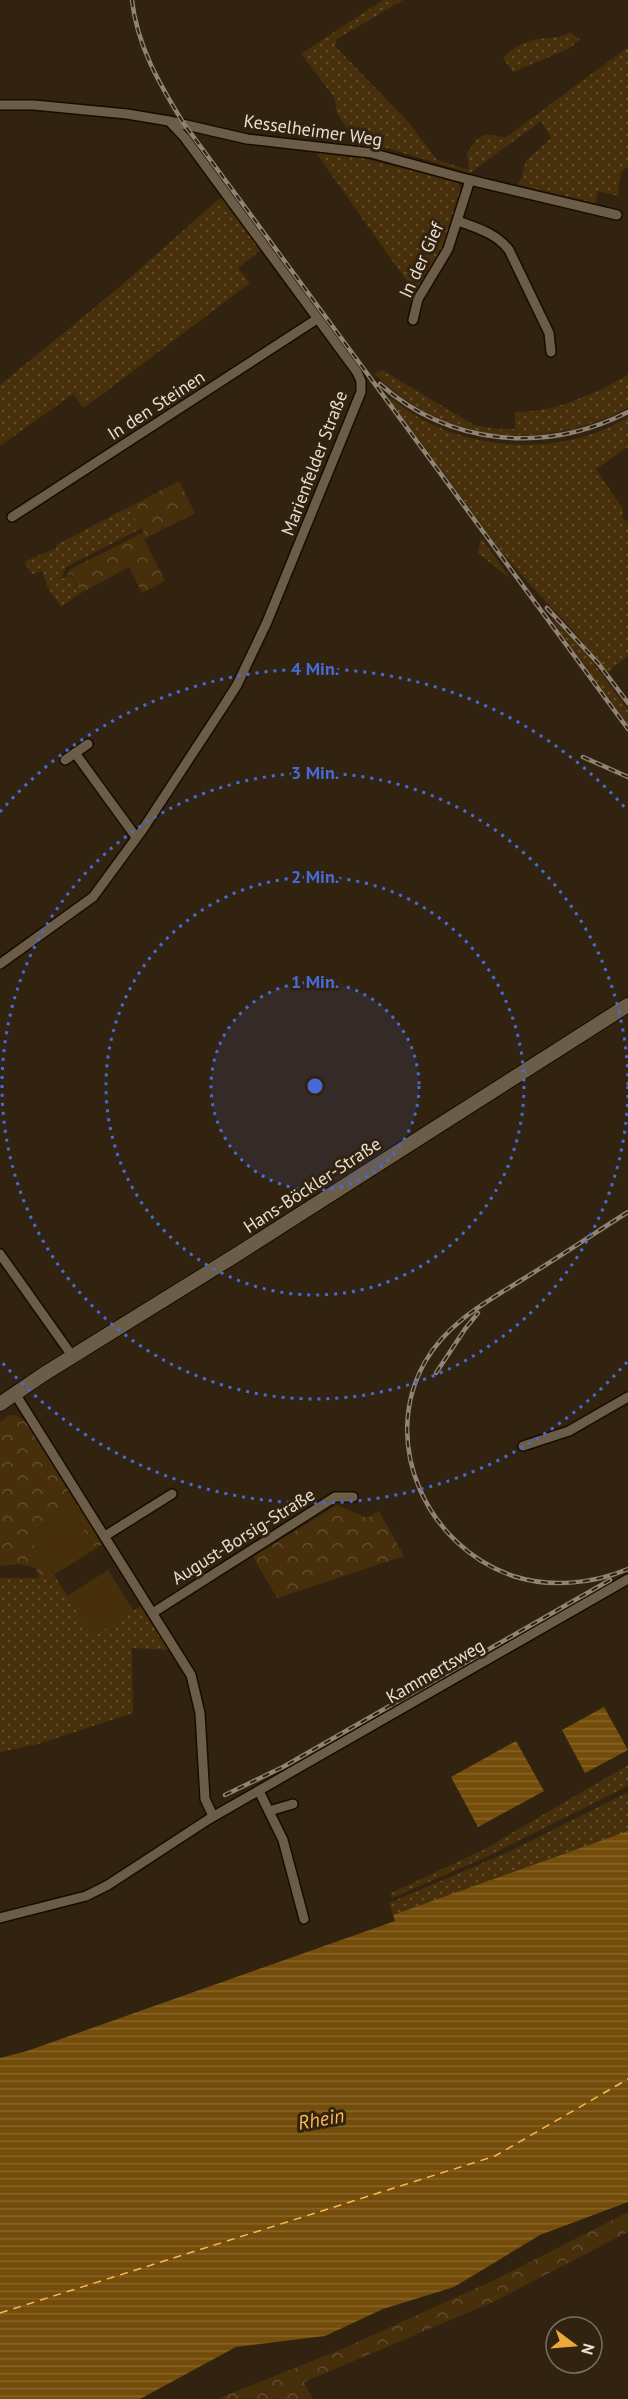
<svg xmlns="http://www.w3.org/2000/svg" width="628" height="2399" viewBox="0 0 628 2399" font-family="'PT Sans',sans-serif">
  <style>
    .grass { fill: url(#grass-dots) }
    .forest { fill: url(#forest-crowns) }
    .pitch { fill: #462f0a }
    .water { fill: url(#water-rules) }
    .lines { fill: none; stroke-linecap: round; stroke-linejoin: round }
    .ferry { stroke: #feb84e; stroke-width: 1.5; stroke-dasharray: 8 6; stroke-linecap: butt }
    .minor-casing { stroke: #180c00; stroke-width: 12 }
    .secondary-casing { stroke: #180c00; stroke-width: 16 }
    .minor { stroke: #6c5d48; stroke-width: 9 }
    .secondary { stroke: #6c5d48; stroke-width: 14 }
    .rail-casing { stroke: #908475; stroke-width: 4.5 }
    .rail { stroke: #312310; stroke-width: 2; stroke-dasharray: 7; stroke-linecap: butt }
    .ring { fill: none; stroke: #466bd7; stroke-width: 3; stroke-dasharray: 3 6 }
    .labels { text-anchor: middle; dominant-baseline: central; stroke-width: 6; stroke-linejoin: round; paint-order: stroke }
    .street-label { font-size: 18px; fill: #e8dfd3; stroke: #312310 }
    .water-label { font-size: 20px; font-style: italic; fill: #feb84e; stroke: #312310 }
    .centre { fill: #466bd7; stroke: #312310; stroke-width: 3 }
    .ring-label { font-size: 18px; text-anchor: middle; font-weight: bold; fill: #466bd7; stroke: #312310; stroke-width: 6; stroke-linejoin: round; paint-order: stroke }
  </style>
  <defs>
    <pattern id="grass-dots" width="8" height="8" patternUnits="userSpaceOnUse" patternTransform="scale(1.5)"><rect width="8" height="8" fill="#462f0a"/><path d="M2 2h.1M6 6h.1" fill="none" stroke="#614d2d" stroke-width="1.8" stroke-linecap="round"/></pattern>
    <pattern id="forest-crowns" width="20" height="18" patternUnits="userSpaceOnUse" patternTransform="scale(1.5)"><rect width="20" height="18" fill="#462f0a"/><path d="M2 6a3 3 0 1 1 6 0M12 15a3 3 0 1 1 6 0" fill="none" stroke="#614d2d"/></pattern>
    <pattern id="water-rules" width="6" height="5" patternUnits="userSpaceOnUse" patternTransform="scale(1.5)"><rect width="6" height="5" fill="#734d09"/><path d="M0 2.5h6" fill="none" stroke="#87662c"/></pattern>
  </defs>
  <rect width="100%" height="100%" fill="#312310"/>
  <!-- grass -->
  <g class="grass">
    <path d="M383,0H403L337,39L335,46L410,124L437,160L469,170L467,153L477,139L487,134L505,138L628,47V167L621,172L618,196L598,191L595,203L519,185L526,161L551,138L541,121L470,173L390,149L356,143L337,113L334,97L301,54Z"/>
    <path d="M570,32L580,40L568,49L513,72L503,58C515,45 529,39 547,38C557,37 561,38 570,32Z"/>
    <path d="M316,153L362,158L458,182L463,195L444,247L416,294Z"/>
    <path d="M219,199L226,200L261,250L238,268L250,283L84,408L73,394L0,446V385L116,290Z"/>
    <path d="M382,370L474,425L497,429H515V412C556,412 592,395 628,375V408C543,452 444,444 375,374Z"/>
    <path d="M391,398C453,451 558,461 628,417V447L596,469L623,509L622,518L628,522V656L608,672C575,629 535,593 501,551C463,501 428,449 388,400Z"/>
    <path d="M127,508L142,528L66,567L62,577L56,579L65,578L69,572L81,593L61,607L48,588L42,571L32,574L24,562L56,548V545Z"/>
    <path d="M481,538L511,579L478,553Z"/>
    <path d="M555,621L590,658L628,710V725L553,622Z"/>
    <path d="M54,1575L93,1636L141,1606L169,1650L132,1648L133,1713L38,1744L0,1752V1578H39Z"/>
    <path d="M628,1765V1786L486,1857L392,1898L391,1893L483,1850Z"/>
    <path d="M628,1792V1831L620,1835L393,1915L389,1903L515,1849Z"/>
  </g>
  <!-- forest -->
  <g class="forest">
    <path d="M179,481L195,513L144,539L165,581L142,593L129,567L81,593L69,570L144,532L127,508Z"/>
    <path d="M10,1415H16L27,1423L102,1544L95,1549L69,1508L28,1535L54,1575L39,1578L36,1568L19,1564L0,1566V1422Z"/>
    <path d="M337,1505L367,1518L379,1511L404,1556L277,1598L253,1557Z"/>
    <path d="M628,2212V2232L493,2302L304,2382L313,2399H217L342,2349L492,2281Z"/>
  </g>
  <!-- pitch -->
  <g class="pitch">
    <path d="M69,1508L95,1549L54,1575L28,1535Z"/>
    <path d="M108,1570L134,1611L93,1637L67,1596Z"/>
  </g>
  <!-- water -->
  <g class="water">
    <path d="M604,1707L628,1750L585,1773L562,1730Z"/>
    <path d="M516,1741L544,1791L478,1827L451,1777Z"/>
    <path d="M628,1831V2202L540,2235L454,2287L383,2309L325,2336L236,2347L140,2399H0V2058L27,2051L395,1921L393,1915Z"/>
  </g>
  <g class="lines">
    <!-- ferry -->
    <path class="ferry" d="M0,2313L495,2156L628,2079"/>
    <!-- minor casing -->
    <g class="minor-casing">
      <g id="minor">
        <path d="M0,105H34L127,114L169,121L247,139L371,153L470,180L617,215"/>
        <path d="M458,221C477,228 496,233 509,250L549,333L551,352"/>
        <path d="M413,320L418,299L448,249L470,180"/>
        <path d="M12,517L317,319"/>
        <path d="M88,744L75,753L136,837"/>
        <path d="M65,760L75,753"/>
        <path d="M0,964L93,897L143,829L221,710L237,685L267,622L361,392V381L357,372L185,138L169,121"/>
        <path d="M0,1254L73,1357"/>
        <path d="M14,1392L191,1675L200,1713L205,1799L213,1816"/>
        <path d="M523,1446L569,1431L628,1397"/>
        <path d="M105,1536L172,1494"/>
        <path d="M154,1612L335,1497H353"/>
        <path d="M259,1791L283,1840L304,1919"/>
        <path d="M269,1811L293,1804"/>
        <path d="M0,1918L86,1896L108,1885L209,1819L628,1579"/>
      </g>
    </g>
    <!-- secondary casing -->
    <g class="secondary-casing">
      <path id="secondary" d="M0,1404L44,1374L236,1255L628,1005"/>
    </g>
    <!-- minor -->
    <use href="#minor" class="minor"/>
    <!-- secondary -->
    <use href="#secondary" class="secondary"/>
    <!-- rail casing -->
    <g class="rail-casing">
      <g id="rail">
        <path d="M132,0C137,46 160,85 184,124L628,729"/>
        <path d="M380,384C450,446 546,454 628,412"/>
        <path d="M547,608L598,663L628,703"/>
        <path d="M583,757L628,777"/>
        <path d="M628,1212C595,1233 562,1255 528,1276C490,1300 448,1321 425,1362C379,1443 427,1547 513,1576C550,1588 592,1584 628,1569"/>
        <path d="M436,1373L465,1329L478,1313"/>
        <path d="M225,1795L283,1767L610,1580"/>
      </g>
    </g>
    <!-- rail -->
    <use href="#rail" class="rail"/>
  </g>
  <!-- distance rings -->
  <circle cx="315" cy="1086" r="104" fill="#466bd7" fill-opacity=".12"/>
  <g class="ring">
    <circle cx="315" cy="1086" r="104"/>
    <circle cx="315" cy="1086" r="209"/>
    <circle cx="315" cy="1086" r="313"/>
    <path d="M627 1362A417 417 0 0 1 0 1360M0 812A417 417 0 0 1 627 810"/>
  </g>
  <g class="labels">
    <!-- street labels -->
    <g class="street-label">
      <text transform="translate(313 130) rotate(8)">Kesselheimer Weg</text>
      <text transform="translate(421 260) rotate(-65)">In der Gief</text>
      <text transform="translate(156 405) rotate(-33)">In den Steinen</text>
      <text transform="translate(314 463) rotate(-69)">Marienfelder Straße</text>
      <text transform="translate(312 1185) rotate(-33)">Hans-Böckler-Straße</text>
      <text transform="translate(243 1536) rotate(-32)">August-Borsig-Straße</text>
      <text transform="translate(435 1671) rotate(-30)">Kammertsweg</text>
    </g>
    <!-- water labels -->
    <g class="water-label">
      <text transform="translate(321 2119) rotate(-10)">Rhein</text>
    </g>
  </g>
  <circle cx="315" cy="1086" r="9" class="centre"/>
  <g class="ring-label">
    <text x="315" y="675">4 Min.</text>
    <text x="315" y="779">3 Min.</text>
    <text x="315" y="883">2 Min.</text>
    <text x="315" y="988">1 Min.</text>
  </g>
  <!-- north arrow -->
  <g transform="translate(574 2345) rotate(106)"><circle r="28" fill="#312310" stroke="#7a6e5e" stroke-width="1.5"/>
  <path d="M0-4.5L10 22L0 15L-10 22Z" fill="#eda83b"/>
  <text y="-9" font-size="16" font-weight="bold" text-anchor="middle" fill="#e8dfd3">N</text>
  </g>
</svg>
